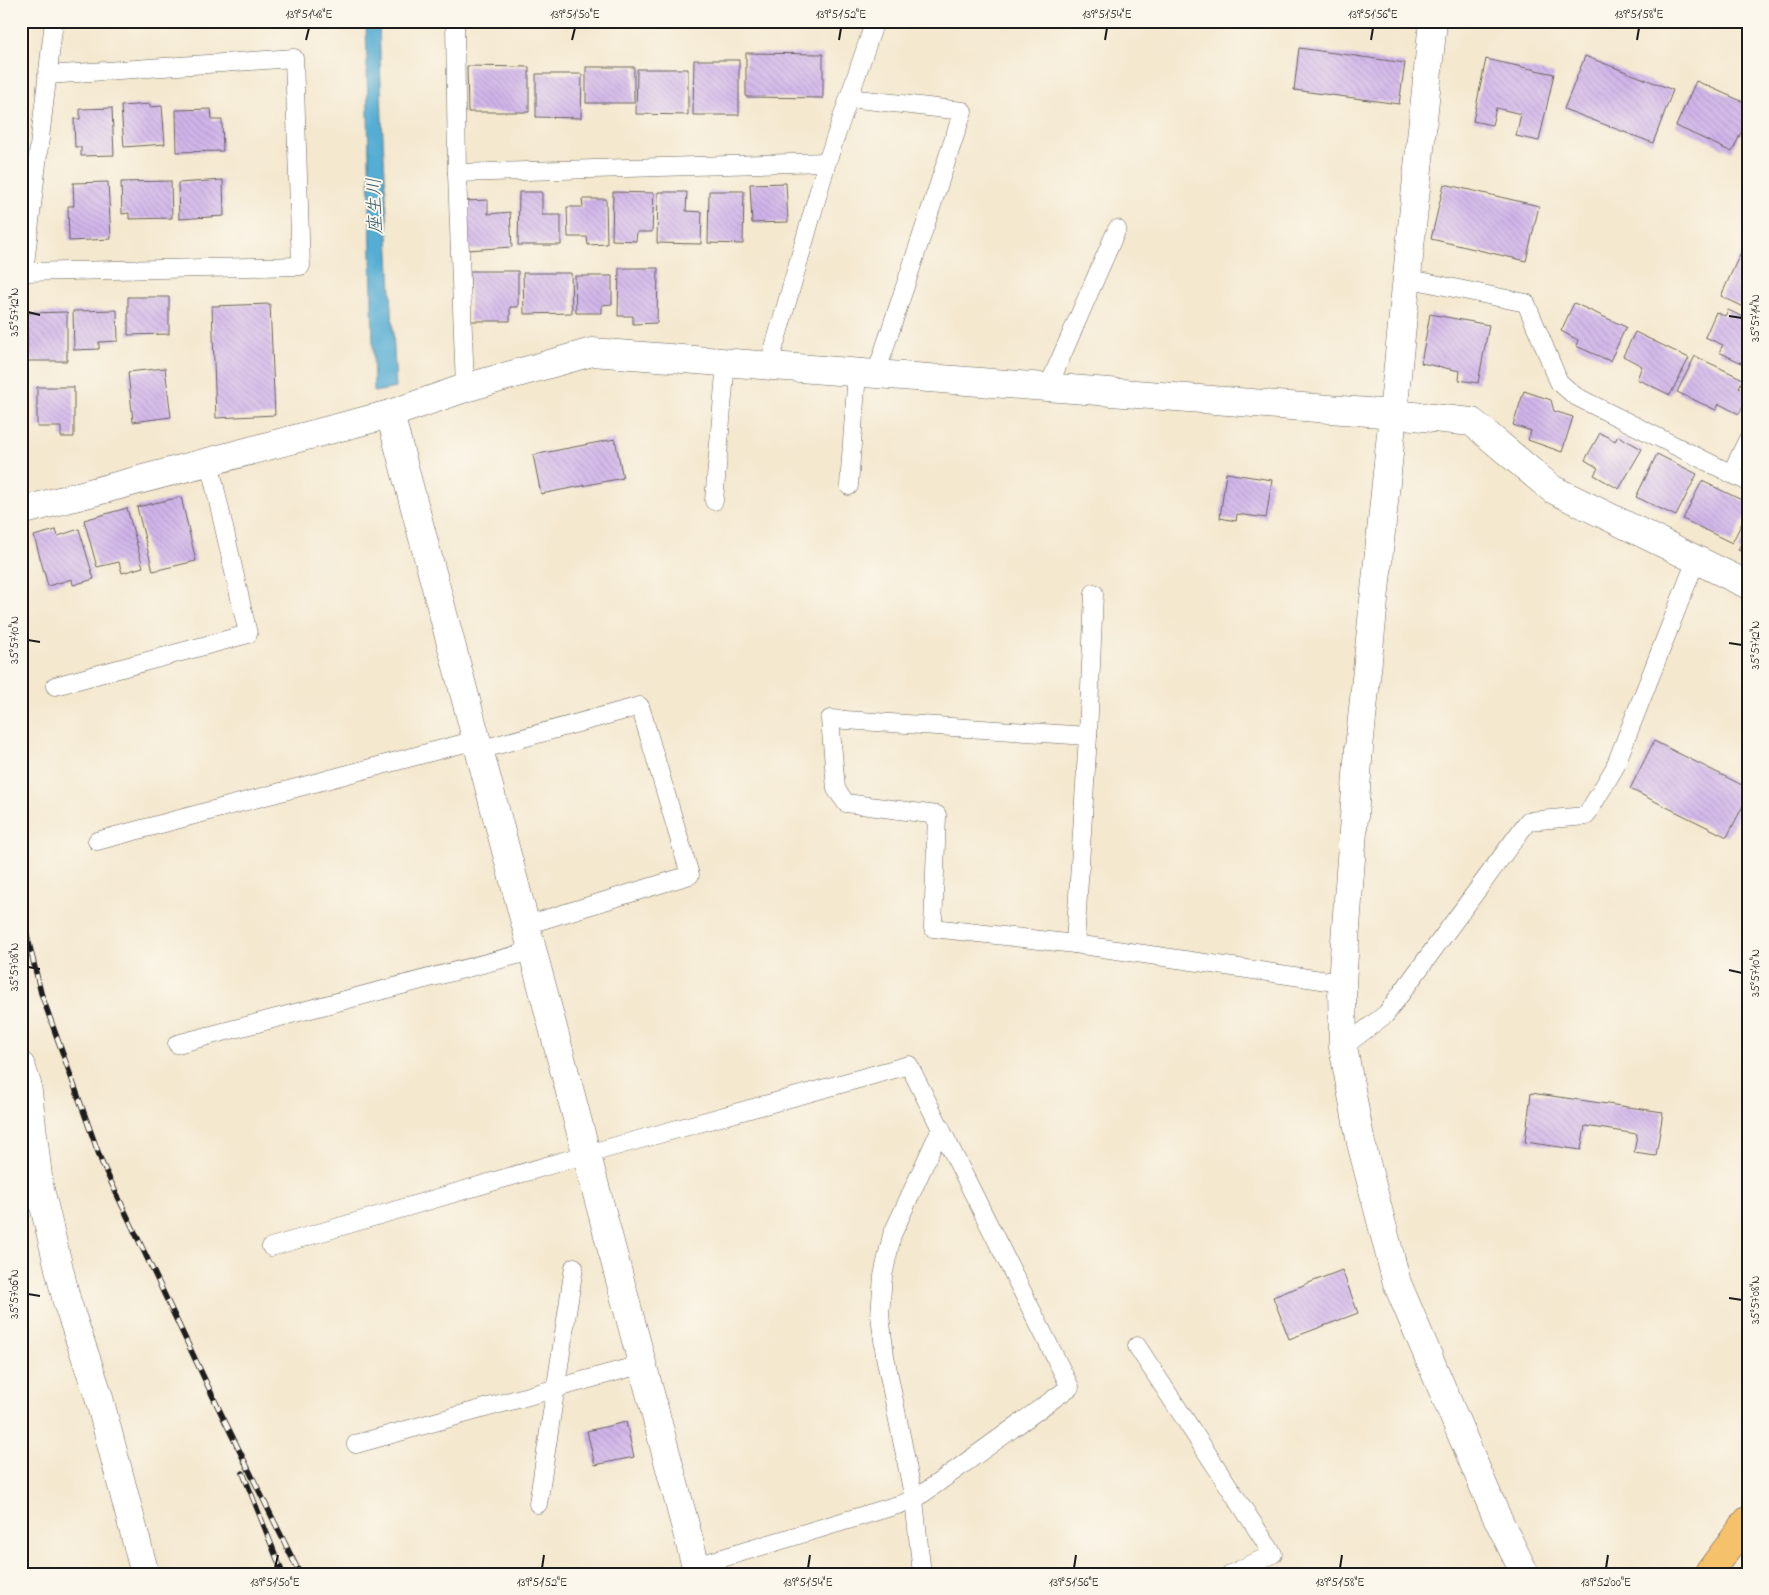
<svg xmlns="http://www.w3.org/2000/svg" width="1769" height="1595" viewBox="0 0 1769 1595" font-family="'Indie Flower','Klee One',sans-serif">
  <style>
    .water { fill: #56add3; stroke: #396478 }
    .building { fill: url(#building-back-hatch) }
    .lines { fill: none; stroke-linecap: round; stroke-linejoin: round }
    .service-casing { stroke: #68635b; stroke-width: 19 }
    .minor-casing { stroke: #68635b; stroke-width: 29 }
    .tertiary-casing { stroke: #68635b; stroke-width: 29 }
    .primary-casing { stroke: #68635b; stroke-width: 29 }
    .service { stroke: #fff; stroke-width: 18 }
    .minor { stroke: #fff; stroke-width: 28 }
    .tertiary { stroke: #fff; stroke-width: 28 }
    .primary { stroke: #f5c16b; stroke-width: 28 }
    .rail-casing { stroke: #1c1c1c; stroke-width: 5.5 }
    .rail { stroke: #fbf7ec; stroke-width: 4; stroke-dasharray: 11; stroke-linecap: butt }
    .ticks { fill: none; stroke: #1c1c1c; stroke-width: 2 }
    .labels { text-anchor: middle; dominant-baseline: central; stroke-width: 4; stroke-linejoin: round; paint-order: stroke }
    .water-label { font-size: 19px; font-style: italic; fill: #365d6e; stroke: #fbf7ec }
    .neatline { fill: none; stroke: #1c1c1c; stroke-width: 2 }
    .ticks-label { font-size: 12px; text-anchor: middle; fill: #1c1c1c }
  </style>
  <defs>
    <pattern id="building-back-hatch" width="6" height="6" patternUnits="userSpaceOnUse" patternTransform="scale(1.25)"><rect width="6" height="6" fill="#d0b4ea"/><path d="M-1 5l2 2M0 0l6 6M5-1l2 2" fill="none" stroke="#b29ac8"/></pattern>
  </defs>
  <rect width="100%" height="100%" fill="#fbf7ec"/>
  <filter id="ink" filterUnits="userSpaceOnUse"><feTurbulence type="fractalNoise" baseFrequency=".02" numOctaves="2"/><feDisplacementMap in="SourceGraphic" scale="10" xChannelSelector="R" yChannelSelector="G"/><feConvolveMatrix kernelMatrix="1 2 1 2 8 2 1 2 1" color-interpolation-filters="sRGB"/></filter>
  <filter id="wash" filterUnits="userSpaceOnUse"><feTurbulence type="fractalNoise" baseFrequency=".0096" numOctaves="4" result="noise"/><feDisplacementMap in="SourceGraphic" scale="20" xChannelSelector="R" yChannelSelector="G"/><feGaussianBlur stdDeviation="1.12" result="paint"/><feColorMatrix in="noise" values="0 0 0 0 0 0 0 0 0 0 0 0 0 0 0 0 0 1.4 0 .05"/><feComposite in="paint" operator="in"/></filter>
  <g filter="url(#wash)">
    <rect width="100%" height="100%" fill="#f4e8cf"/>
    <!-- water -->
    <path class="water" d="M366,21H379L382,118L396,388L374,392Z"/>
    <g id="blocks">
      <!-- building -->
      <g class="building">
        <path d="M1299,48L1405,63L1399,104L1294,90Z"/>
        <path d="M746,53L823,54V98L746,97Z"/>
        <path d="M1585,56L1673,90L1653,143L1564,109Z"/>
        <path d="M1486,59L1554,74L1539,141L1516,136L1521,114L1496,108L1492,125L1473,121Z"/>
        <path d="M694,60H739V115H693Z"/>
        <path d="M467,66L529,67V112H468Z"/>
        <rect x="586" y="67" width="48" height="36"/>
        <path d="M637,69H688V115L636,114Z"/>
        <path d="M536,74H582L581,118L536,117Z"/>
        <path d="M1696,81L1748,104V118L1732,152L1676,126Z"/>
        <path d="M150,104V107L162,106L165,144L124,147L121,106Z"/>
        <path d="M112,108L114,155L81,156V147H75L74,119H80V109Z"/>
        <path d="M211,109L212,120H222L223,151L177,152L176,110Z"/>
        <path d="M223,180L224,216L179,219L178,183Z"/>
        <path d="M171,181L172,218L129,219V213L122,214L121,182Z"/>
        <path d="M108,182L111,239L69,241L68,206H74L73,183Z"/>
        <path d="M786,183L788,222L752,223L750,184Z"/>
        <path d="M1444,184L1539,206L1526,261L1431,239Z"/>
        <path d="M709,191H744L743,244L708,243Z"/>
        <path d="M519,192H542V215H561V245H518Z"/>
        <path d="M613,192L654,193L652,232H637L636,241L612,240Z"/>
        <path d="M658,192H687L686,211L702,212L701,244L657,243Z"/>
        <path d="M582,199H606L607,244L588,245L587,237H568L567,207H583Z"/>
        <path d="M488,200V214L510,212L512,247L467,250L464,201Z"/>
        <path d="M1740,254L1748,257V309L1721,296Z"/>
        <path d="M619,268H658L657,323L633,324V316H618Z"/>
        <path d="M470,271H518V307H510V321H470Z"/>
        <path d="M523,273H571L572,313L524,314Z"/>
        <path d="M575,276H612V304L602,305V313H576Z"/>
        <path d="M128,297H169V334L128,335Z"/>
        <path d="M1574,303L1626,327L1610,361L1576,346L1578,340L1561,331Z"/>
        <path d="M270,304L275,415L216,418L212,306Z"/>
        <path d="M117,310L118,341L99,342V349L74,350L73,311Z"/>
        <path d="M1728,310L1748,319V366L1719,352L1723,345L1705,337L1716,312L1725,316Z"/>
        <path d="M67,312V361H27V313Z"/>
        <path d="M1430,314L1489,325L1478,383L1459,380L1460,371L1421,363Z"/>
        <path d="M1635,332L1689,358L1670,395L1637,379L1642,366L1623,356Z"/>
        <path d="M1695,356L1743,379L1739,387L1748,391V397L1739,414L1719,404L1716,410L1677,392Z"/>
        <path d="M165,368L171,417L133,422L128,372Z"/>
        <path d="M37,387H74V437H61V427H37Z"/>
        <path d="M1524,391L1551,400L1554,411L1573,417L1562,452L1528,440L1531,431L1513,425Z"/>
        <path d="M1600,433L1615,441L1618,436L1642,449L1619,489L1594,475L1598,468L1585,460Z"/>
        <path d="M615,439L623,478L541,494L533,455Z"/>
        <path d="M1657,454L1697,474L1676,516L1636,497Z"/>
        <path d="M1226,473L1272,480L1266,518L1237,514L1236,521L1220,518Z"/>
        <path d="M1702,481L1748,503V511L1732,543L1683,519Z"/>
        <path d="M181,497L196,561L153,571L137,507Z"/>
        <path d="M127,508L143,567L122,573L119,562L97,567L84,520Z"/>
        <path d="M79,529L94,579L73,585L72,579L48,586L34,536L56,530L58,536Z"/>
        <path d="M1748,529V554L1738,550Z"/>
        <path d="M1654,741L1748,788V796L1727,837L1630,789Z"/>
        <path d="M1531,1093L1663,1112L1656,1156L1634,1153L1637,1134L1585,1126L1581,1150L1525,1142Z"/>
        <path d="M1342,1270L1358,1313L1289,1339L1273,1297Z"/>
        <path d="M626,1422L634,1457L595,1465L587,1431Z"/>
      </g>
    </g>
  </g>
  <g filter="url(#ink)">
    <use href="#blocks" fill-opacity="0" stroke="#68635b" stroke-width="1"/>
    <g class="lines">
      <!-- service casing -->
      <g class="service-casing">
        <g id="service">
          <path d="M455,21L457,173L465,388"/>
          <path d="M47,75L294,58L301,266L24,272L54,21"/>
          <path d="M849,98L963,111L876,374"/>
          <path d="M457,173L827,162"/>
          <path d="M1406,278L1526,303L1559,382L1575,396L1748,482"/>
          <path d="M769,365L827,162L875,21"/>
          <path d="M1048,387L1117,229"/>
          <path d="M1731,474L1748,439"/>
          <path d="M849,486L857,372"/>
          <path d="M714,501L726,362"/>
          <path d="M55,686L248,634L209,461"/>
          <path d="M1088,736L830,719L836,789L846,803L937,815L933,928L1075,944L1342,983"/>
          <path d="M479,750L640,706L690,875L526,925"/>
          <path d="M97,841L476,740"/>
          <path d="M1075,944L1088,736L1094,593"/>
          <path d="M177,1044L532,951"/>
          <path d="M1343,1047L1386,1014L1528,821L1586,816L1614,769L1696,560"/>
          <path d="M271,1247L587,1154L909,1065L1070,1387L914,1500L696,1566"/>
          <path d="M1137,1346L1273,1554L1231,1574"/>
          <path d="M356,1444L643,1364"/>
          <path d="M538,1504L574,1267"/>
          <path d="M922,1574L914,1500L885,1356L880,1315L883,1276L892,1235L941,1128"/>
        </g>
      </g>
      <!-- minor casing -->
      <g class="minor-casing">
        <g id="minor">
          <path d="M1433,21L1359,748L1342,983L1343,1047L1361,1143L1397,1283L1495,1513L1525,1574"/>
          <path d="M21,511L390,414L465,388L592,352L1394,414L1472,422L1552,489L1748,585"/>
          <path d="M21,1066L27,1084L39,1185L67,1302L98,1394L145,1574"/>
        </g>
      </g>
      <!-- tertiary casing -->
      <g class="tertiary-casing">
        <path id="tertiary" d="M390,414L698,1574"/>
      </g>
      <!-- primary casing -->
      <g class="primary-casing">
        <path id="primary" d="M1708,1574L1748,1520"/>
      </g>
      <!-- service -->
      <use href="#service" class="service"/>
      <!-- minor -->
      <use href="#minor" class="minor"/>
      <!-- tertiary -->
      <use href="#tertiary" class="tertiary"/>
      <!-- primary -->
      <use href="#primary" class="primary"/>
      <!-- rail casing -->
      <g class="rail-casing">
        <g id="rail">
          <path d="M21,910L41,993L102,1163L216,1403L300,1574"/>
          <path d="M243,1473L283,1574"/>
        </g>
      </g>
      <!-- rail -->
      <use href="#rail" class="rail"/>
    </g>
  </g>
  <!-- ticks -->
  <path class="ticks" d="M306,40L309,28M572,40L575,28M839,40L841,28M1105,40L1107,28M1371,40L1373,28M1637,40L1639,28M28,312L40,315M1729,316L1742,318M28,640L40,642M1729,643L1742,645M28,967L40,969M1729,970L1742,973M28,1294L40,1296M1729,1298L1742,1300M275,1568L278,1555M542,1568L544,1555M808,1568L810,1555M1074,1568L1076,1555M1340,1568L1342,1555M1606,1568L1608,1555"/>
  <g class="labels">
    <!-- water labels -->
    <g class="water-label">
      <text transform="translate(376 206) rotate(-92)">座生川</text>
    </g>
  </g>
  <!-- margin -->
  <rect width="1769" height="1595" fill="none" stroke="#fbf7ec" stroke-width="55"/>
  <rect x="28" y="28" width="1714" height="1540" class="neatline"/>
  <g class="ticks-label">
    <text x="309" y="18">139°51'48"E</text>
    <text x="575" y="18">139°51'50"E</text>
    <text x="841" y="18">139°51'52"E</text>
    <text x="1107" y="18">139°51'54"E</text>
    <text x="1373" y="18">139°51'56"E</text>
    <text x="1639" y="18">139°51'58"E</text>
    <text transform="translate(14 312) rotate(-90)" y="4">35°57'12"N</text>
    <text transform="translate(1755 318) rotate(-90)" y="4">35°57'14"N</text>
    <text transform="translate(14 640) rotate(-90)" y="4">35°57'10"N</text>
    <text transform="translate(1755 645) rotate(-90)" y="4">35°57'12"N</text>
    <text transform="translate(14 967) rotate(-90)" y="4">35°57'08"N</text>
    <text transform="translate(1755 973) rotate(-90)" y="4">35°57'10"N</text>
    <text transform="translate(14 1294) rotate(-90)" y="4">35°57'06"N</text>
    <text transform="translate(1755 1300) rotate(-90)" y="4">35°57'08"N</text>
    <text x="275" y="1586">139°51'50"E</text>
    <text x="542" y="1586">139°51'52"E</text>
    <text x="808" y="1586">139°51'54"E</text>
    <text x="1074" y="1586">139°51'56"E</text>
    <text x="1340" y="1586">139°51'58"E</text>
    <text x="1606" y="1586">139°52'00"E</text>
  </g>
</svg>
